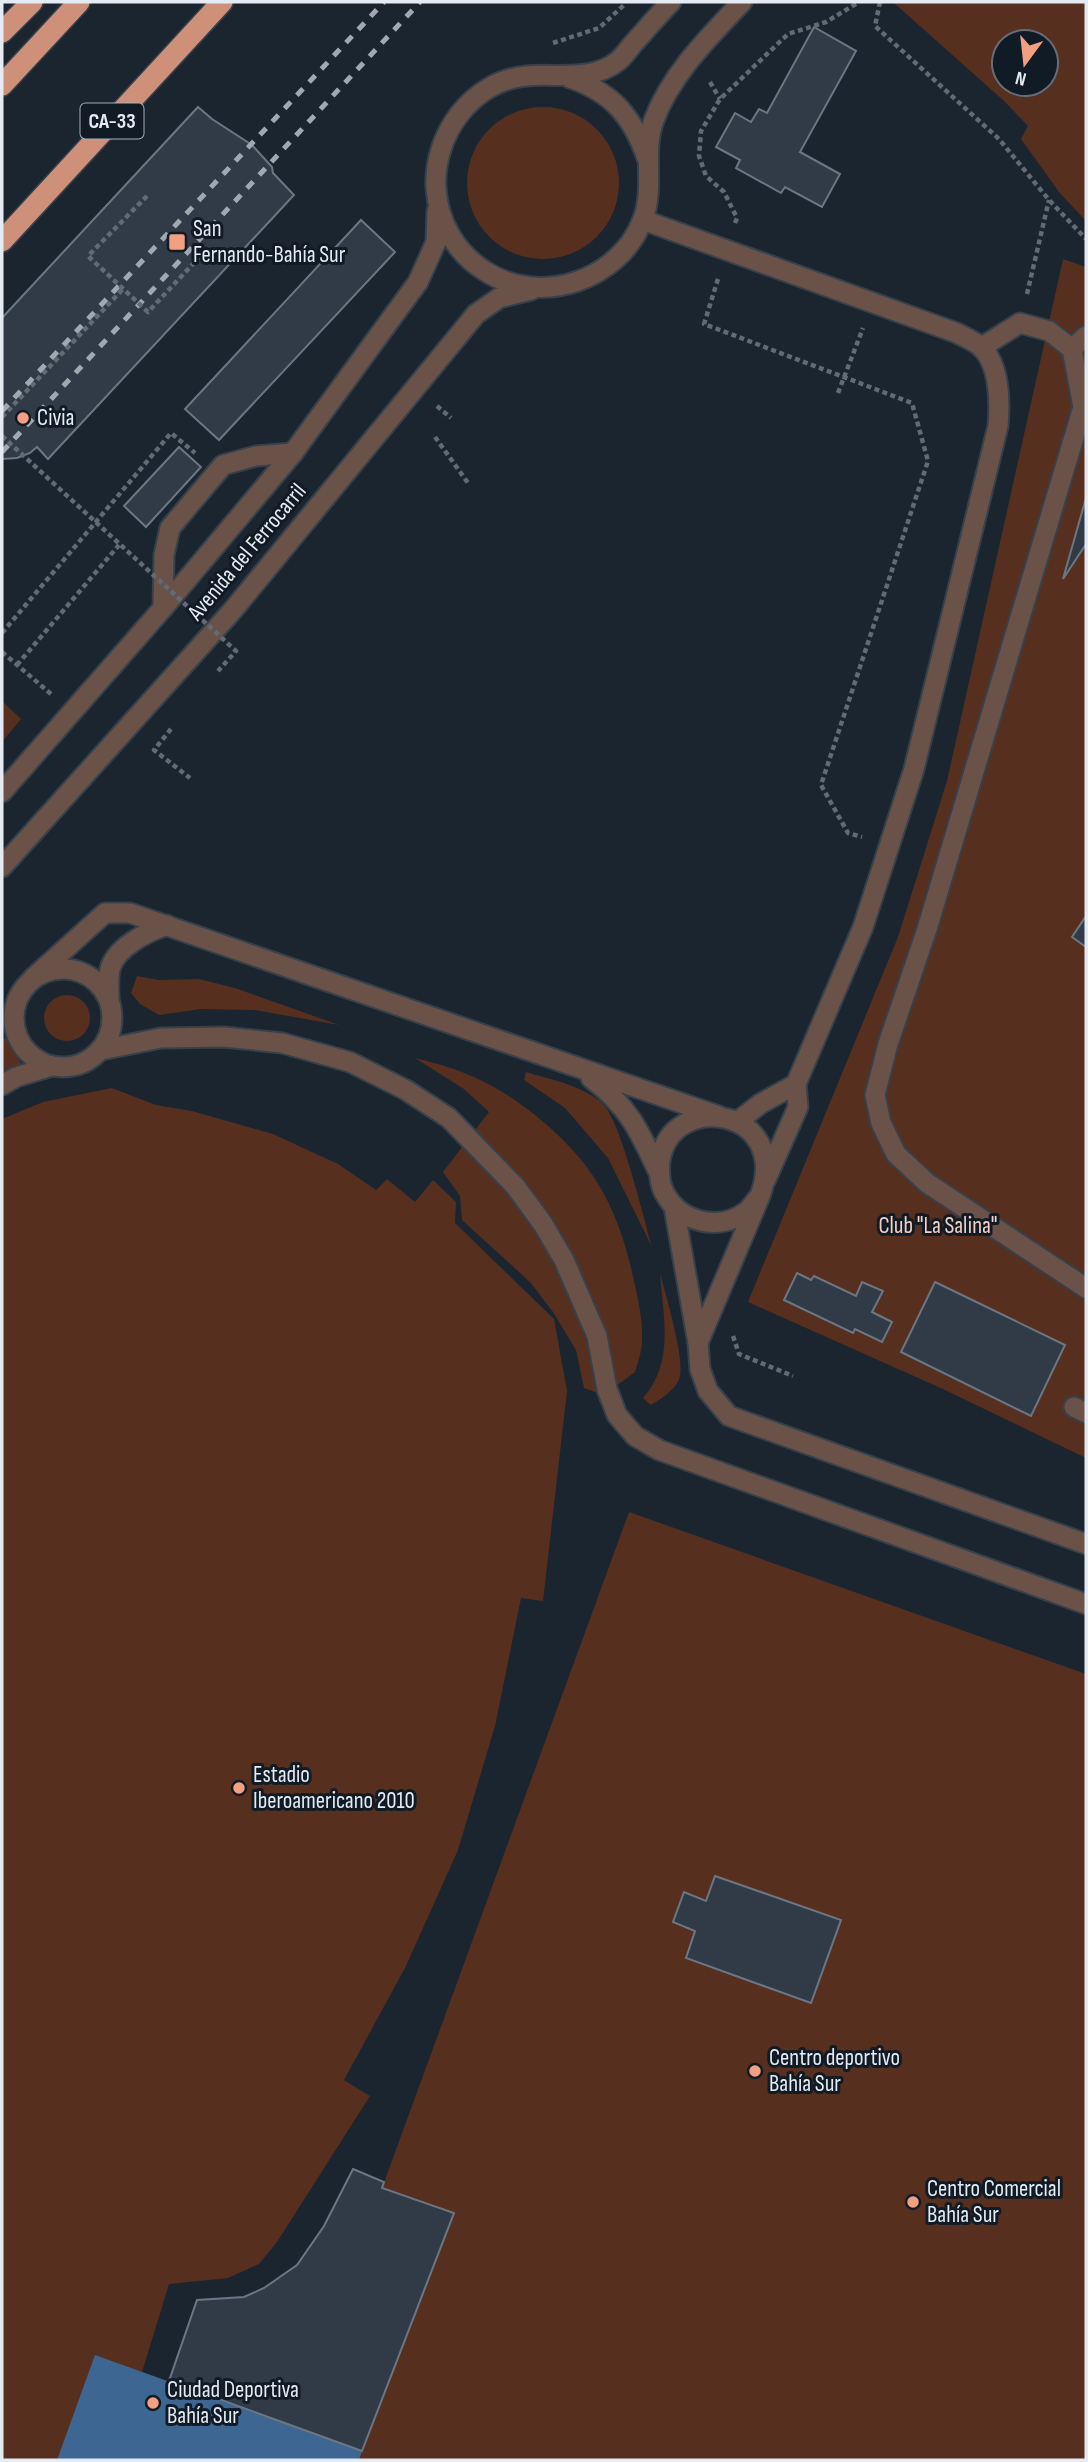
<svg xmlns="http://www.w3.org/2000/svg" width="1088" height="2462" viewBox="0 0 1088 2462" font-family="'Sofia Sans Condensed',sans-serif">
  <style>
    .green { fill: #572f1f; fill-rule: evenodd }
    .water { fill: #3d6792 }
    .building { fill: #303b47; stroke: #6b7784; stroke-width: 2 }
    .lines { fill: none; stroke-linecap: round; stroke-linejoin: round }
    .service-casing { stroke: #36414b; stroke-width: 23 }
    .minor-casing { stroke: #36414b; stroke-width: 23 }
    .tertiary-casing { stroke: #36414b; stroke-width: 23 }
    .motorway-casing { stroke: #36414b; stroke-width: 24 }
    .path { stroke: #616b75; stroke-width: 4.5; stroke-dasharray: 5 3.5; stroke-linecap: butt }
    .service { stroke: #6b5248; stroke-width: 19 }
    .minor { stroke: #6b5248; stroke-width: 19 }
    .tertiary { stroke: #6b5248; stroke-width: 19 }
    .motorway { stroke: #cf9079; stroke-width: 21 }
    .rail { stroke: #a0a9b2; stroke-width: 5; stroke-dasharray: 9 9; stroke-linecap: butt }
    .path-bridge { stroke: #616b75; stroke-width: 4.5; stroke-dasharray: 5 3.5; stroke-linecap: butt }
    .poi-dot { fill: #f2a081; stroke: #111b26; stroke-width: 2.5 }
    .labels { text-anchor: middle; dominant-baseline: central; stroke-width: 6; stroke-linejoin: round; paint-order: stroke }
    .shield { fill: #111b26; stroke: #a5adb6; stroke-width: 2 }
    .shield-label { font-size: 21px; font-weight: bold; fill: #e4ebf3 }
    .poi-label { font-size: 23px; fill: #e4ebf3; stroke: #111b26; text-anchor: start }
    .street-label { font-size: 23px; fill: #e4ebf3; stroke: #111b26 }
    .park-label { font-size: 23px; fill: #f5d0c3; stroke: #111b26 }
  </style>
  <rect width="100%" height="100%" fill="#1a2530"/>
  <!-- green -->
  <g class="green">
    <path d="M893,2H1086V221L1059,192L1021,139L1028,126L1004,101ZM1004,42H1046V84H1004Z"/>
    <circle cx="543" cy="183" r="76"/>
    <path d="M1063,259L1086,267V1458L945,1390L748,1302L898,937L947,781Z"/>
    <path d="M2,701L21,719L2,742Z"/>
    <path d="M137,976L159,980L199,979L235,988L339,1025L255,1010L201,1009L159,1015L140,1004L131,993Z"/>
    <circle cx="67" cy="1018" r="23"/>
    <path d="M7,1037L22,1065L2,1073V1040Z"/>
    <path d="M415,1058C436,1063 457,1069 476,1078C519,1097 573,1142 597,1182C614,1209 625,1241 632,1272C637,1294 643,1318 642,1340C642,1351 638,1362 635,1372L604,1395L584,1388L576,1350L553,1312L530,1282L462,1220L460,1196L443,1172L489,1112L464,1089Z"/>
    <path d="M526,1072C552,1080 581,1085 602,1103C620,1118 644,1219 652,1247L608,1158L565,1108L524,1080Z"/>
    <path d="M112,1088L156,1105L192,1111L273,1134L338,1164L376,1190L387,1179L415,1202L433,1180L456,1202L455,1223L554,1319L567,1391L543,1601L521,1598L495,1726L458,1850L405,1968L344,2080L370,2096L277,2242L259,2264L228,2278L169,2284L142,2372L362,2451L453,2214L382,2188L629,1512L1086,1674V2460H2V1119L43,1102Z"/>
    <path d="M660,1273C665,1293 687,1364 679,1380C673,1391 661,1399 651,1405L643,1398C675,1362 663,1317 660,1273Z"/>
  </g>
  <!-- water -->
  <path class="water" d="M95,2355L362,2451L359,2460H57Z"/>
  <!-- building -->
  <g class="building">
    <path d="M814,27L856,51L800,152L840,174L822,207L785,187L781,193L736,168L740,160L716,147L735,113L751,122L759,109L767,113Z"/>
    <path d="M198,107L212,119L252,145L272,167L273,173L294,195L48,459L37,447L30,453L17,458L2,459V318Z"/>
    <path d="M361,220L395,252L219,440L185,409Z"/>
    <path d="M179,447L201,467L146,527L124,506Z"/>
    <path d="M1086,498V544L1063,579Z"/>
    <path d="M1086,916V947L1072,937Z"/>
    <path d="M797,1273L811,1280L814,1276L856,1296L862,1282L883,1291L872,1312L892,1322L882,1342L855,1329L853,1333L784,1300Z"/>
    <path d="M935,1282L1065,1345L1031,1416L901,1352Z"/>
    <path d="M715,1876L841,1920L811,2003L686,1958L695,1931L673,1922L684,1892L706,1901Z"/>
    <path d="M353,2169L384,2182L382,2188L454,2213L362,2451L169,2381L197,2300L244,2297L264,2288L297,2265L324,2226Z"/>
  </g>
  <g class="lines">
    <!-- service casing -->
    <g class="service-casing">
      <g id="service">
        <path d="M982,347L1020,323L1049,331L1072,349L1083,407L927,929L888,1044L875,1095L881,1123L896,1154L927,1183L1086,1288"/>
        <path d="M1072,349L1086,336"/>
        <path d="M163,608L164,555L170,528L223,465L256,456L293,453"/>
        <path d="M1074,1407L1086,1413"/>
      </g>
    </g>
    <!-- minor casing -->
    <g class="minor-casing">
      <g id="minor">
        <path d="M643,220L957,333C964,337 975,341 981,347C1000,365 1000,403 998,426L914,769L863,927L796,1084L798,1107L766,1179"/>
        <circle cx="63" cy="1018" r="49"/>
        <path d="M33,978L105,913H130L719,1116"/>
        <path d="M109,998C109,989 108,978 110,969C116,947 147,932 167,925"/>
        <path d="M101,1050L161,1038L224,1037L282,1043L350,1062L406,1090L449,1118L515,1186L543,1224L564,1260L597,1336L607,1389L617,1415L635,1436L659,1450L1086,1604"/>
        <path d="M591,1078C628,1106 639,1130 658,1171"/>
        <path d="M2,1085L16,1077L52,1066"/>
        <path d="M737,1122L760,1104L796,1084"/>
        <path d="M674,1207L698,1343L700,1369L708,1391L729,1416L1086,1544"/>
        <path d="M698,1343L760,1196C792,1108 671,1089 660,1161C659,1171 659,1182 664,1192C679,1222 718,1232 746,1212C751,1208 755,1201 760,1196"/>
      </g>
    </g>
    <!-- tertiary casing -->
    <g class="tertiary-casing">
      <g id="tertiary">
        <path d="M671,2C657,16 645,31 632,45C628,50 623,57 618,61C592,82 556,73 526,76C471,81 433,136 436,188C438,222 456,253 485,271C540,307 620,281 643,219C655,187 642,151 654,120C671,74 710,36 742,2"/>
        <path d="M570,78C613,93 632,116 647,158"/>
        <path d="M2,792L163,608L293,453L418,282L436,242L437,211"/>
        <path d="M2,867L233,610L476,314L499,298L531,290"/>
      </g>
    </g>
    <!-- motorway casing -->
    <g class="motorway-casing">
      <g id="motorway">
        <path d="M2,32L32,2"/>
        <path d="M2,85L79,2"/>
        <path d="M2,241L222,2"/>
      </g>
    </g>
    <!-- path -->
    <g class="path">
      <path d="M880,2L875,26L999,139L1049,200L1086,239"/>
      <path d="M553,43L599,28L624,5"/>
      <path d="M710,82L720,99"/>
      <path d="M735,223L737,218L724,192L706,176L699,156L701,131L720,99L788,34L826,22L859,2"/>
      <path d="M718,279L704,324L912,403L928,461L821,785L848,833L862,837"/>
      <path d="M1027,294L1049,200"/>
      <path d="M838,393L863,328"/>
      <path d="M437,406L451,418"/>
      <path d="M2,417L123,289"/>
      <path d="M435,437L468,483"/>
      <path d="M2,633L171,433L195,453"/>
      <path d="M2,652L51,694"/>
      <path d="M17,665L119,545"/>
      <path d="M171,729L154,750L190,778"/>
      <path d="M733,1336L739,1354L793,1376"/>
    </g>
    <!-- service -->
    <use href="#service" class="service"/>
    <!-- minor -->
    <use href="#minor" class="minor"/>
    <!-- tertiary -->
    <use href="#tertiary" class="tertiary"/>
    <!-- motorway -->
    <use href="#motorway" class="motorway"/>
    <!-- rail -->
    <g class="rail">
      <path d="M2,411L384,2"/>
      <path d="M2,452L420,2"/>
    </g>
    <!-- path-bridge -->
    <g class="path-bridge">
      <path d="M147,196L88,256L148,312L206,250"/>
      <path d="M2,436L236,651L218,671"/>
    </g>
  </g>
  <!-- markers -->
  <g class="poi-dot">
    <rect x="168" y="233" width="18" height="18" rx="3.5"/>
    <circle cx="23" cy="418" r="7"/>
    <circle cx="239" cy="1788" r="7"/>
    <circle cx="755" cy="2071" r="7"/>
    <circle cx="913" cy="2202" r="7"/>
    <circle cx="153" cy="2403" r="7"/>
  </g>
  <g class="labels">
    <!-- shield labels -->
    <rect class="shield" x="80.5" y="103.5" width="63" height="35" rx="5"/>
    <g class="shield-label">
      <text x="112" y="121">CA-33</text>
    </g>
    <!-- poi labels -->
    <g class="poi-label">
      <text x="193" y="229">San<tspan x="193" dy="26">Fernando-Bahía Sur</tspan></text>
      <text x="37" y="418">Civia</text>
      <text x="253" y="1775">Estadio<tspan x="253" dy="26">Iberoamericano 2010</tspan></text>
      <text x="769" y="2058">Centro deportivo<tspan x="769" dy="26">Bahía Sur</tspan></text>
      <text x="927" y="2189">Centro Comercial<tspan x="927" dy="26">Bahía Sur</tspan></text>
      <text x="167" y="2390">Ciudad Deportiva<tspan x="167" dy="26">Bahía Sur</tspan></text>
    </g>
    <!-- street labels -->
    <g class="street-label">
      <text transform="translate(247 552) rotate(-50)">Avenida del Ferrocarril</text>
    </g>
    <!-- park labels -->
    <g class="park-label">
      <text x="938" y="1226">Club "La Salina"</text>
    </g>
  </g>
  <!-- border -->
  <rect width="1088" height="2462" fill="none" stroke="#e4ebf3" stroke-width="7"/>
  <!-- north arrow -->
  <g transform="translate(1025 63) rotate(195)"><circle r="33" fill="#111b26" stroke="#656e78" stroke-width="2"/>
  <path d="M0-5L12 26L0 18L-12 26Z" fill="#f2a081"/>
  <text y="-10" font-size="19" font-weight="bold" text-anchor="middle" fill="#e4ebf3">N</text>
  </g>
</svg>
